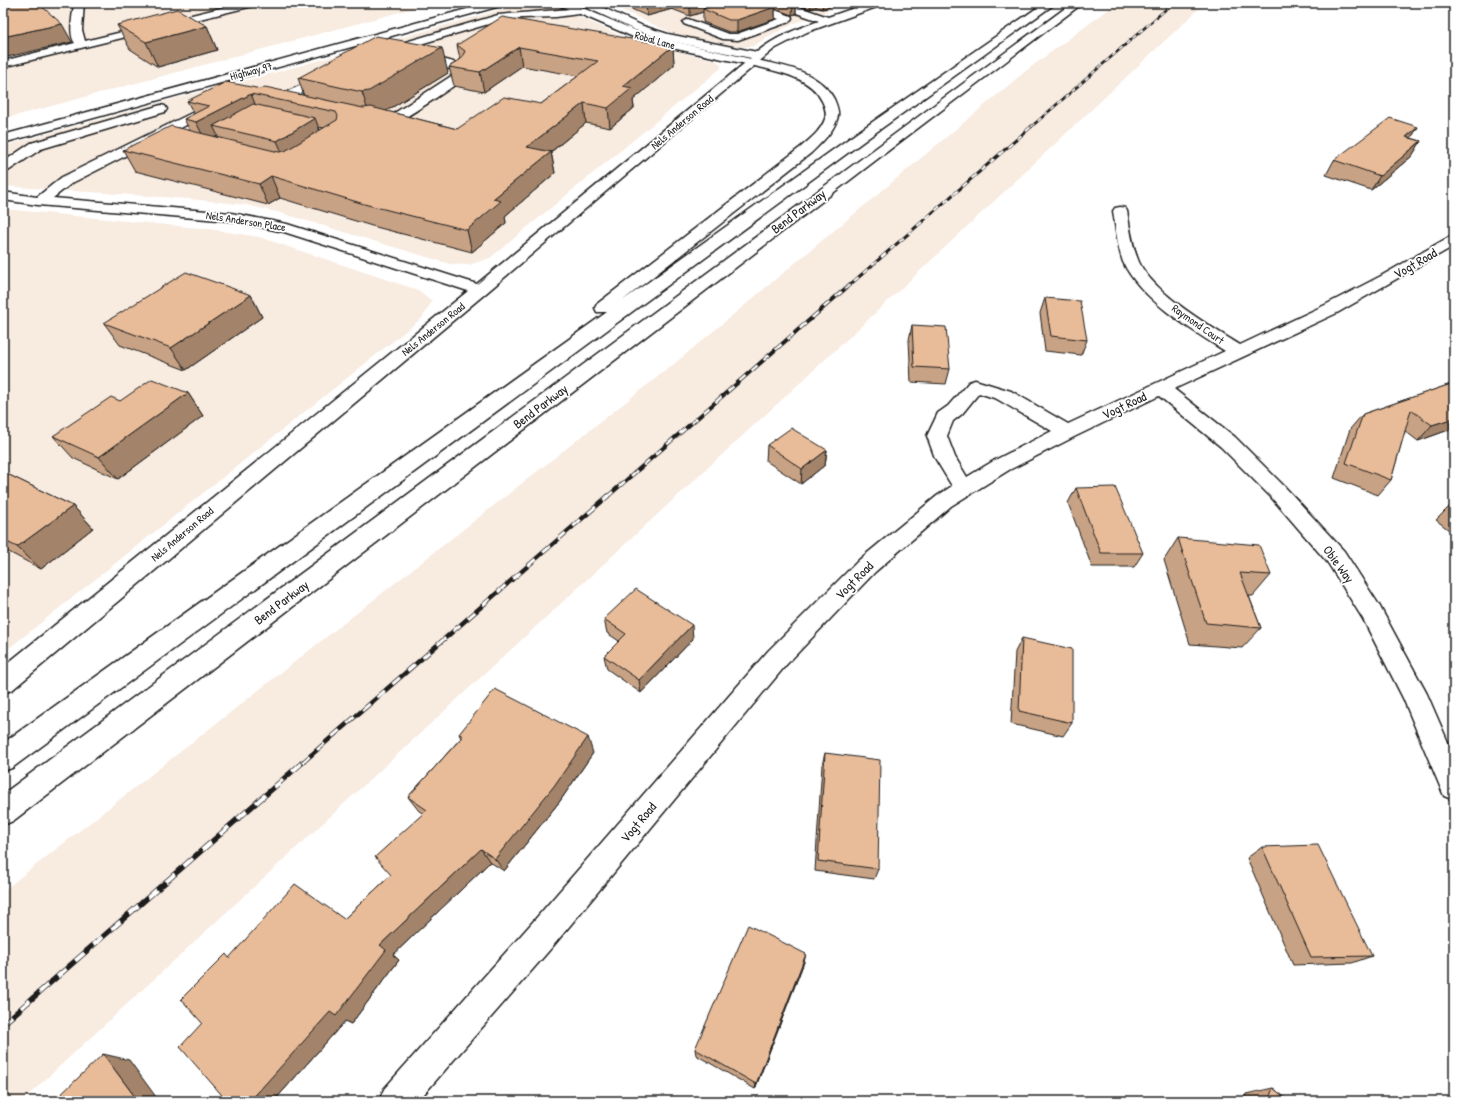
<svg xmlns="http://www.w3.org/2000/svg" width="1457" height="1104" viewBox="0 0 1457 1104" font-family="'Patrick Hand',sans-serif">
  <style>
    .built { fill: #f8ebe0 }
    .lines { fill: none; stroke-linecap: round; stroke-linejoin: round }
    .minor-casing { stroke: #1c1c1c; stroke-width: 3 }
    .major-casing { stroke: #1c1c1c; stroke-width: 3 }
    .highway-casing { stroke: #1c1c1c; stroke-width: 3 }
    .minor { fill: #fff; fill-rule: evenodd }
    .major { fill: #fff; fill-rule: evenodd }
    .highway { fill: #fff; fill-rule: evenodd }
    .rail-far4-casing { stroke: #1c1c1c; stroke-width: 2.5 }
    .rail-far3-casing { stroke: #1c1c1c; stroke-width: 3 }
    .rail-far2-casing { stroke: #1c1c1c; stroke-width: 4 }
    .rail-far1-casing { stroke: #1c1c1c; stroke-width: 4.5 }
    .rail-casing { stroke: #1c1c1c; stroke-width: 5.5 }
    .rail-far4 { stroke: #fff; stroke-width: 1.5; stroke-dasharray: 4.5; stroke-linecap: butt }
    .rail-far3 { stroke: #fff; stroke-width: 2; stroke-dasharray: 6; stroke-linecap: butt }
    .rail-far2 { stroke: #fff; stroke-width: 2.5; stroke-dasharray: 8; stroke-linecap: butt }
    .rail-far1 { stroke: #fff; stroke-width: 3; stroke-dasharray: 10; stroke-linecap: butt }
    .rail { stroke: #fff; stroke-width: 4; stroke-dasharray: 12; stroke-linecap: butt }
    .wall { fill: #c8a284; stroke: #1c1c1c; fill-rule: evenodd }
    .shaded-wall { fill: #a3846b; stroke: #1c1c1c }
    .building { fill: #e9bc99; stroke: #1c1c1c }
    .labels { text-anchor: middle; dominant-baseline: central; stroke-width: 3.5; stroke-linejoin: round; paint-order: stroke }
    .far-street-label { font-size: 11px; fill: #1c1c1c; stroke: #fff }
    .street-label { font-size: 13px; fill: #1c1c1c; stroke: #fff }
  </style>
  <rect width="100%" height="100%" fill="#fff"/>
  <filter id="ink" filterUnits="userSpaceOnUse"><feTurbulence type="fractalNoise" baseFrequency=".025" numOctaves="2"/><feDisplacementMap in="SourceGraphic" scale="8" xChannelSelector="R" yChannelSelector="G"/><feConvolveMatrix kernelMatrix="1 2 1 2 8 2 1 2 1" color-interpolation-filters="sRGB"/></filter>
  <g filter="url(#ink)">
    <!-- built -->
    <g class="built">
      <path d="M3,3H433L3,119Z"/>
      <path d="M606,3H849L795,23L773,34L753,46L743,47L674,34Z"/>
      <path d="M1117,3H1205L856,331L22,1101H3V891L674,364L1027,70Z"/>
      <path d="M538,4L552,5L633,41L715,60L721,64V68L490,258L469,265L450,264L281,213L247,205L190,199L3,186V146L206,90L209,91L514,6Z"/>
      <path d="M3,209L209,229L259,237L418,290L432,301L422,318L3,653Z"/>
    </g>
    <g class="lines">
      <!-- minor casing -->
      <g class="minor-casing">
        <g id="minor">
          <path d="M74,3H84L82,30L85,41L241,3H258L257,5L3,67V61L75,43C68,34 73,14 74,3Z"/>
          <path d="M580,3H593L643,26L668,34L757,52C775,37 797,29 819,21L774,5L773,3H788L828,17L869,3H883L882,5L807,32L774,49L486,293L12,690L3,693V667L468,291L284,232L231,221L38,205L3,200V192L37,197L62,177L212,103L216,104L218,107L216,110L72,183L53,198L231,213L287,224L477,284L751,58L661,39L635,30L581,5Z"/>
          <path d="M742,3H756L791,16L792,18L789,22L738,40L723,39L684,24L683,22L688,19L728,34H737L779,19L743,5Z"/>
          <path d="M582,8L587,11L586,13L556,17L522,18L499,21L386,54H378L376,52L378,50L498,15Z"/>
          <path d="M417,55C430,57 460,60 468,70L467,75C462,82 403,120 393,124C386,126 376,127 369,126L367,123L369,120L386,118L393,114L456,73V71L450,69L413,60L411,58Z"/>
          <path d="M329,73L333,74L335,76L333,78L288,100L300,104L302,107L300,110C293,111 279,108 275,102L277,96Z"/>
          <path d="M161,105L165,106L167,109L165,112L41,149L8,171L3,172V162L31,143Z"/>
          <path d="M1120,207L1125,208L1127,211C1130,228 1132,246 1139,262C1153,293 1211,327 1240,345L1325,305L1381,276L1449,237L1454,235V246L1337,313L1174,389L1235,437L1285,487L1344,551L1379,605L1427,694L1454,756V800L1444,796L1403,698L1363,619L1328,563L1271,497L1221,447L1159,396L1074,437L1009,470L951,506L875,572L786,665L553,946L418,1101H379L384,1089L531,924L768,651L859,560L937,496L952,486L935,458L927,436L938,413L948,406L969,382L975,380L1011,391L1068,424L1225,351C1193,331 1139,298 1123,262C1117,246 1116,228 1113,211L1115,208ZM979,393L997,399L1052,431L995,460L967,477L955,457L947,436L953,421L962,414Z"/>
        </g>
      </g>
      <!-- major casing -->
      <g class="major-casing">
        <g id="major">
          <path d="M489,3H505L504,5L3,143V135Z"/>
          <path d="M558,3H571L646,35L751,59L757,62L751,65L667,47L638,39L559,5Z"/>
        </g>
      </g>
      <!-- highway casing -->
      <g class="highway-casing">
        <g id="highway">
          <path d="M1044,3H1056L868,138L12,768L3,771V743L607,312H597L595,308L597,304L801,147C810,139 821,131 825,119C827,113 825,107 822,101C810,75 772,71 747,64L745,62L747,60L751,59C780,65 819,70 834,99C836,104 839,110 838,116C835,131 821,143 811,153L622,301L858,132Z"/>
          <path d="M1072,3H1083L897,144L13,821L3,825V794Z"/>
        </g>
      </g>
      <!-- minor -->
      <use href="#minor" class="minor"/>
      <!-- major -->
      <use href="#major" class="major"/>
      <!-- highway -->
      <use href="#highway" class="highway"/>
      <!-- rail-far4 casing -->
      <g class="rail-far4-casing">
        <path id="rail-far4" d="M1031,127L1173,3"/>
      </g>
      <!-- rail-far3 casing -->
      <g class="rail-far3-casing">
        <path id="rail-far3" d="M845,289L1032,126"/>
      </g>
      <!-- rail-far2 casing -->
      <g class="rail-far2-casing">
        <path id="rail-far2" d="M607,497L846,288"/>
      </g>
      <!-- rail-far1 casing -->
      <g class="rail-far1-casing">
        <path id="rail-far1" d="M302,763L608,496"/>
      </g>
      <!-- rail casing -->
      <g class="rail-casing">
        <path id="rail" d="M3,1024L303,762"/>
      </g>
      <!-- rail-far4 -->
      <use href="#rail-far4" class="rail-far4"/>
      <!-- rail-far3 -->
      <use href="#rail-far3" class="rail-far3"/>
      <!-- rail-far2 -->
      <use href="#rail-far2" class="rail-far2"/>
      <!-- rail-far1 -->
      <use href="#rail-far1" class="rail-far1"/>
      <!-- rail -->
      <use href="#rail" class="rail"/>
    </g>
    <!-- wall -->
    <g class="wall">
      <path d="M618,3H842L822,9L816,7L810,9L796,4V14L792,15L775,9V19L737,32H729L703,22V12L690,16L672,9L647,16Z"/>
      <path d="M117,25L207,26L217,50L158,67L130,49Z"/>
      <path d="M457,45L673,46L674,65L633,100L634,108L610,128L586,123L551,152L555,173L505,216L506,223L472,252L372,226L280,198L268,205L135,171L123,150L190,131L184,119L194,114L187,101L261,89L304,96L298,78L448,73L386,111L457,129L541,104L578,76L522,66L484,92L454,86L449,67L460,59ZM319,127L324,128L320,130Z"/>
      <path d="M1418,127L1411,138L1421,141L1412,156L1371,190L1326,175L1334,160Z"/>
      <path d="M251,295L262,317L186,370L120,345L104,323Z"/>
      <path d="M1045,298L1087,340L1081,355L1045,351L1040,313Z"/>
      <path d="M912,325L950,369L946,384L911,382L909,340Z"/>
      <path d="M1451,384L1454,428L1418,441L1405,431L1391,480L1378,495L1334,478L1350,429L1363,414Z"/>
      <path d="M188,393L203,416L118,479L73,458L53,436L120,401Z"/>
      <path d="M767,445L827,450L825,465L801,484L766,461Z"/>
      <path d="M3,472L73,506L93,528L41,569L3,549Z"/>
      <path d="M1076,488L1143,553L1134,567H1092L1068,503Z"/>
      <path d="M1454,504V534L1436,520L1451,505Z"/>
      <path d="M1178,538L1271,575L1253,596H1249L1261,628L1242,648L1190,644L1164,560Z"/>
      <path d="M604,619L693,639L641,693L607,669L604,656L619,641L607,633Z"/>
      <path d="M1022,638L1072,723L1063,736L1011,724L1015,652Z"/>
      <path d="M459,734L593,753L560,801L504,871L490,862L393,955L399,960L351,1024L345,1021L274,1101H227L202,1023L230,957L344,919L391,875L424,814L419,811L408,797L461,738Z"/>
      <path d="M825,753L878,869L874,879L815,871L822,765Z"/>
      <path d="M1262,847L1372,956L1352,963L1293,965L1247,858Z"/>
      <path d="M804,962L755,1089L696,1055L695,1049Z"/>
      <path d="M1273,1088L1289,1101H1243L1246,1094Z"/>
    </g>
    <!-- shaded-wall -->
    <g class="shaded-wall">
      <path d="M32,3H47L48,6L35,9Z"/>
      <path d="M646,3H671L672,9L647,16Z"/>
      <path d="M690,3H729L703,9V12L690,16Z"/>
      <path d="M793,3H796V14L792,15Z"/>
      <path d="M811,3H817L816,7L810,9Z"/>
      <path d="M823,3H842L822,9Z"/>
      <path d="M775,7V19L737,32V20Z"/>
      <path d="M62,24L72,42L3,58V37Z"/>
      <path d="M207,26L217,50L158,67L146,42Z"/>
      <path d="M673,46L674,65L633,100L634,108L610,128L608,108L623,86Z"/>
      <path d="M519,47L522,66L484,92L480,72Z"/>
      <path d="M442,48L448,73L378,116L370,117L362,92Z"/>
      <path d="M251,94L259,114L213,126L218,136L206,142L196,122Z"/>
      <path d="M584,103L586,123L531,168L527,147Z"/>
      <path d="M315,118L323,139L286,161L277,141Z"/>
      <path d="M1418,127L1409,141L1406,137Z"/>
      <path d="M1421,141L1412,156L1371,190L1380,176Z"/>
      <path d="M551,152L555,173L505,216L506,223L472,252L467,230L493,199Z"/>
      <path d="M271,176L280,198L268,205L259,184Z"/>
      <path d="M251,295L262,317L186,370L171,348Z"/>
      <path d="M188,393L203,416L118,479L99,457Z"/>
      <path d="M1454,418V428L1418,441L1432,425Z"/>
      <path d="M827,450L825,465L801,484L802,469Z"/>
      <path d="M73,506L93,528L41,569L17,547Z"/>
      <path d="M692,625L693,639L641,693L639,680Z"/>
      <path d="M588,737L593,753L560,801L504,871L495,859Z"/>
      <path d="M481,849L490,862L393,955L399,960L351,1024L345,1021L274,1101H250L380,945Z"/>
      <path d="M806,954L804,962L755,1089L756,1084Z"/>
      <path d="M103,1054L129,1060L159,1101H138Z"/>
    </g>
    <!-- building -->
    <g class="building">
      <path d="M3,3H38L62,24L3,37Z"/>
      <path d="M722,3H765L775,7L737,20H729L703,9Z"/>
      <path d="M177,9L207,26L146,42L117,25Z"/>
      <path d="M502,17L673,46L623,86L632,88L608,108L584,103L527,147L551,152L493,199L501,201L467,230L364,204L271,176L259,184L123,150L171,126L279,152L285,151L337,120L338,116L336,112L251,94L196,122L184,119L209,106L187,101L226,82L261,89L265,87L363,108L371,107L457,129L504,97L541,104L598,61L519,47L480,72L449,67L461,59L465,51L457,45Z"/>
      <path d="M376,36L442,48L369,91L362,92L298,78Z"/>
      <path d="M253,104L315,118L277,141L213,126Z"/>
      <path d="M1390,118L1418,127L1406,137L1421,141L1380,176L1334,160Z"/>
      <path d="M186,272L251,295L171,348L104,323Z"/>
      <path d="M1045,298L1080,301L1087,340L1051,336Z"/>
      <path d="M912,325L946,327L950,369L914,367Z"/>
      <path d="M152,379L188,393L99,457L53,436L111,397L120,401Z"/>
      <path d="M1451,384L1454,386V418L1432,425L1411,410L1391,480L1346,463L1363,414Z"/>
      <path d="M791,428L827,450L802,469L767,445Z"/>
      <path d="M3,472L73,506L17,547L3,540Z"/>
      <path d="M1115,487L1143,553H1101L1076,488Z"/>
      <path d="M1178,538L1259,545L1271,575L1240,573L1261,628L1206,623Z"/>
      <path d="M636,589L692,625L639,680L604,656L626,634L604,619Z"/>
      <path d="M1022,638L1072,649V723L1019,711Z"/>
      <path d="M495,689L588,737L554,786L495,859L481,849L380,945L386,950L336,1016L330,1012L250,1101H227L180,1047L202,1023L181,999L226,954L229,958L295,884L344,919L391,875L375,857L427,810L408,797L463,736L459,734Z"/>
      <path d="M825,753L880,760L878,869L818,861Z"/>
      <path d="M1318,845L1372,956L1311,957L1262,847Z"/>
      <path d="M748,925L806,954L756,1084L695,1049Z"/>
      <path d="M103,1054L138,1101H54Z"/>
      <path d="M1273,1088L1289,1101H1268Z"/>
    </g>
  </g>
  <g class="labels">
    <!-- far-street labels -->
    <g class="far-street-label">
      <text transform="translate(655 40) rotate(16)">Robal Lane</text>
      <text transform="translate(251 71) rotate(-15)">Highway 97</text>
      <text transform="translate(682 122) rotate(-40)">Nels Anderson Road</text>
      <text transform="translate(246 221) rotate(9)">Nels Anderson Place</text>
      <text transform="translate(1198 324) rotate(35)">Raymond Court</text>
      <text transform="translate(433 329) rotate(-39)">Nels Anderson Road</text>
      <text transform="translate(182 534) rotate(-40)">Nels Anderson Road</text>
    </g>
    <!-- street labels -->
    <g class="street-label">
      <text transform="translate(798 211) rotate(-37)">Bend Parkway</text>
      <text transform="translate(1415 263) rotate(-30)">Vogt Road</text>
      <text transform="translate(1124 405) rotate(-25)">Vogt Road</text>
      <text transform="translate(540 406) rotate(-37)">Bend Parkway</text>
      <text transform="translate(1339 564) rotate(54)">Obie Way</text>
      <text transform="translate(854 580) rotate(-45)">Vogt Road</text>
      <text transform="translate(281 602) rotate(-37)">Bend Parkway</text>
      <text transform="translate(638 822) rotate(-50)">Vogt Road</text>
    </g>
  </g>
  <!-- margin -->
  <rect width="1457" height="1104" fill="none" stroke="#fff" stroke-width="16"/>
  <rect x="8" y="8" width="1441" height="1088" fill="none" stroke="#1c1c1c" stroke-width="1.5" filter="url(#ink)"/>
</svg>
